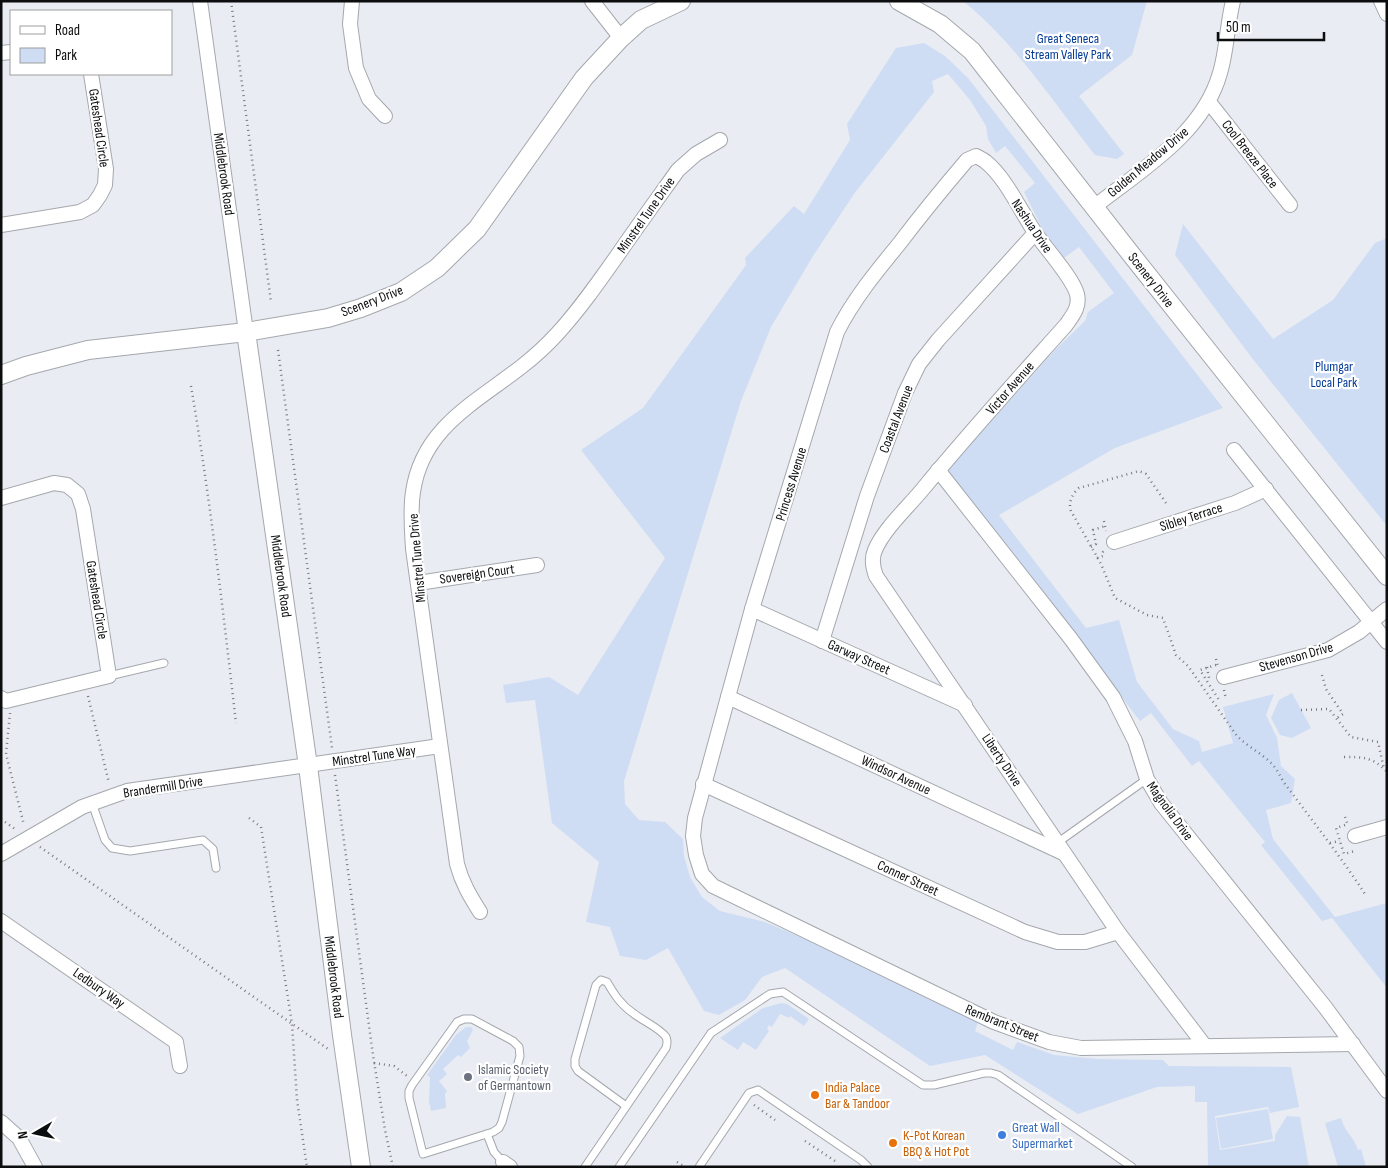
<svg xmlns="http://www.w3.org/2000/svg" width="1388" height="1168" viewBox="0 0 1388 1168" font-family="'Sofia Sans Condensed',sans-serif">
  <style>
    .green { fill: #cfddf4 }
    .lines { fill: none; stroke-linecap: round; stroke-linejoin: round }
    .service-casing { stroke: #a4a8ad; stroke-width: 9 }
    .minor-casing { stroke: #a4a8ad; stroke-width: 16 }
    .tertiary-casing { stroke: #a4a8ad; stroke-width: 20 }
    .path { stroke: #787a7e; stroke-width: 2.5; stroke-dasharray: 1 4; stroke-linecap: butt }
    .service { stroke: #fff; stroke-width: 7 }
    .minor { stroke: #fff; stroke-width: 14 }
    .tertiary { stroke: #fff; stroke-width: 18 }
    .worship-dot { fill: #6b7280; stroke: #fff; stroke-width: 2 }
    .food-dot { fill: #e8710a; stroke: #fff; stroke-width: 2 }
    .shop-dot { fill: #3f7fe0; stroke: #fff; stroke-width: 2 }
    .labels { text-anchor: middle; dominant-baseline: central; stroke-width: 4.5; stroke-linejoin: round; paint-order: stroke }
    .park-label { font-size: 14px; fill: #033a95; stroke: #fff }
    .street-label { font-size: 14px; fill: #0c0d0f; stroke: #fff }
    .worship-label { font-size: 14px; fill: #5b616d; stroke: #fff; text-anchor: start }
    .food-label { font-size: 14px; fill: #c56008; stroke: #fff; text-anchor: start }
    .shop-label { font-size: 14px; fill: #366cbe; stroke: #fff; text-anchor: start }
  </style>
  <rect width="100%" height="100%" fill="#e9ecf2"/>
  <!-- green -->
  <g class="green">
    <path d="M1147,1L1132,55L1079,96L1124,154L1117,159L1095,155C1054,103 1016,44 964,2Z"/>
    <path d="M924,43L945,56L968,78L1223,408L1115,448L999,515L1086,628L1119,620L1137,682L1173,729L1199,741L1202,752L1233,743L1223,707L1274,694L1266,715L1277,738L1281,766L1295,779L1291,803L1266,810L1273,839L1335,917L1387,903V988L1332,918L1322,921L1261,845L1265,842L1199,761L1192,766L1151,713L1140,721L947,470L1056,349L1085,321L1088,312L1114,293L1079,247L1064,258L1043,230L1024,192L1035,183L1005,146L996,153L988,139L986,126L970,100L948,74L932,81L934,92L854,194L813,256L771,327L741,401L624,781L625,804L639,820L665,822L683,839L684,856L690,877L702,897L720,911L765,922L819,945L978,1022L975,1031L1013,1050L1017,1042L1054,1055L1098,1059L1163,1060L1169,1066L1291,1067L1299,1107L1270,1113L1268,1107L1215,1116L1220,1150L1275,1141V1135L1287,1116L1300,1117L1309,1167H1208L1207,1102H1195V1086L1157,1087L1078,1114L985,1055L930,1066L785,968L762,977L745,1000L719,1015L704,1011L668,948L646,960L620,956L610,927L586,922L599,862L552,823L535,700L506,703L503,685L549,677L578,695L665,558L581,450L643,408L746,265L745,258L794,206L804,214L850,140L847,124L896,48Z"/>
    <path d="M1183,224L1273,339L1333,300L1375,243L1387,238V526L1252,358L1175,255Z"/>
    <path d="M1292,693L1311,728L1292,738L1280,735L1271,718L1279,700Z"/>
    <path d="M781,1003L787,1004L809,1019L804,1026L790,1016L789,1018L780,1014L772,1027L769,1025L767,1029L769,1031L756,1050L743,1042L738,1050L720,1038L763,1008Z"/>
    <path d="M466,1027H471L473,1030L467,1041L470,1048L461,1057L458,1055L443,1069L447,1074L439,1081L447,1091L445,1094L446,1108L431,1111L429,1101L430,1077L427,1075L456,1035Z"/>
    <path d="M1268,1109L1273,1139L1221,1149L1216,1118Z"/>
    <path d="M1341,1118C1344,1131 1354,1137 1358,1150L1361,1149L1366,1167H1338L1325,1123Z"/>
  </g>
  <g class="lines">
    <!-- service casing -->
    <g class="service-casing">
      <g id="service">
        <path d="M109,676L164,663"/>
        <path d="M92,803L105,840L112,848L130,851L203,840L213,849L216,868"/>
        <path d="M1057,843L1147,779"/>
        <path d="M464,1019H472L513,1041L519,1047L520,1056L502,1122L499,1128L493,1132L423,1154L409,1098V1091L412,1085L457,1022Z"/>
        <path d="M487,1134L494,1152L503,1162"/>
        <path d="M585,1167L666,1048C667,1044 668,1041 666,1037C660,1028 641,1020 633,1013C621,1005 614,994 607,982L601,980L596,985L575,1059V1066L578,1071L626,1106"/>
        <path d="M619,1167L711,1033L770,994L783,992L923,1085H934L984,1073H991L998,1075L1132,1167"/>
        <path d="M699,1167L749,1093L758,1090L861,1160L868,1167"/>
      </g>
    </g>
    <!-- minor casing -->
    <g class="minor-casing">
      <g id="minor">
        <path d="M200,1L246,332"/>
        <path d="M352,1L350,24L356,68L369,99L385,116"/>
        <path d="M592,1L621,38"/>
        <path d="M1381,1L1387,14"/>
        <path d="M1,53L11,52"/>
        <path d="M1209,102L1290,205"/>
        <path d="M1094,207C1141,170 1203,134 1220,73C1227,50 1227,25 1233,1"/>
        <path d="M1,225L80,212L93,205L100,195L105,185L106,169L91,74"/>
        <path d="M1234,450L1387,642"/>
        <path d="M938,470L1071,639L1113,697L1135,741L1147,779L1161,803L1325,1007L1387,1091"/>
        <path d="M1,498L54,483L67,485L78,494L83,509L109,676L6,701L1,698"/>
        <path d="M1114,542L1235,503L1266,489"/>
        <path d="M418,583L537,565"/>
        <path d="M752,609L965,705"/>
        <path d="M822,641L867,496L905,393L919,364L938,340L1035,233"/>
        <path d="M1224,677L1328,650L1359,632L1387,609"/>
        <path d="M728,697L1063,853"/>
        <path d="M703,784L1025,932L1058,942H1085L1118,932"/>
        <path d="M1355,836L1387,827"/>
        <path d="M1,854L82,807L127,791L440,746"/>
        <path d="M480,912C470,896 462,883 457,864L413,549C412,530 410,511 413,492C422,428 475,403 521,367C534,357 546,346 557,334C579,310 598,283 617,256C637,227 658,198 678,170L696,154L720,140"/>
        <path d="M1,921L176,1042L180,1066"/>
        <path d="M1205,1046L1118,932L876,576C873,568 871,559 875,550C884,529 907,508 922,490C968,434 1017,380 1066,325C1073,315 1080,307 1077,294C1072,277 1047,250 1036,234C1021,212 1006,178 986,162C983,159 979,158 976,156L967,160C944,187 921,215 899,244C876,272 853,300 837,332L752,609L695,818L693,836L696,855L702,874L713,886L994,1022L1049,1042L1081,1048L1353,1044"/>
        <path d="M1,1122L19,1138L35,1167"/>
        <path d="M503,1162L510,1167"/>
      </g>
    </g>
    <!-- tertiary casing -->
    <g class="tertiary-casing">
      <g id="tertiary">
        <path d="M899,1L940,24L972,51L1134,258L1387,576"/>
        <path d="M246,332L308,766L342,1035L361,1167"/>
        <path d="M1,375L26,366L88,350L246,332L328,318L361,308L401,292L437,268L477,229L584,78L621,38L641,20L681,1"/>
      </g>
    </g>
    <!-- path -->
    <g class="path">
      <path d="M231,1L271,302"/>
      <path d="M278,350L332,748"/>
      <path d="M191,386C210,498 223,610 236,723"/>
      <path d="M1166,503L1146,474L1139,471L1079,488C1072,494 1068,503 1071,511L1101,564L1115,598L1147,615L1163,618L1176,655L1188,666L1237,736C1248,747 1263,754 1273,765C1279,772 1282,781 1288,788C1314,823 1341,857 1365,894"/>
      <path d="M1104,521L1106,531"/>
      <path d="M1091,547L1096,544L1093,530L1105,526"/>
      <path d="M1097,558L1103,556V552L1105,551"/>
      <path d="M1216,659L1218,667"/>
      <path d="M1216,665L1200,670L1219,700"/>
      <path d="M1207,667L1209,678"/>
      <path d="M1322,675L1326,689L1343,714L1337,718"/>
      <path d="M1224,690L1226,699"/>
      <path d="M88,696L109,783"/>
      <path d="M1301,710L1329,709L1351,737L1378,742L1384,769"/>
      <path d="M10,713L6,754L24,825"/>
      <path d="M1344,757C1363,757 1373,757 1387,772"/>
      <path d="M335,775L373,1055L385,1130L393,1167"/>
      <path d="M1345,817L1348,826"/>
      <path d="M249,818L261,827L292,1024L297,1100L307,1167"/>
      <path d="M1,819L15,829"/>
      <path d="M1345,825L1336,828L1344,854L1355,851"/>
      <path d="M1330,843L1340,841"/>
      <path d="M40,847L328,1049"/>
      <path d="M374,1063L394,1066L407,1076"/>
      <path d="M754,1105L775,1120"/>
      <path d="M805,1141L835,1161"/>
      <path d="M677,1162L685,1167"/>
    </g>
    <!-- service -->
    <use href="#service" class="service"/>
    <!-- minor -->
    <use href="#minor" class="minor"/>
    <!-- tertiary -->
    <use href="#tertiary" class="tertiary"/>
  </g>
  <!-- markers -->
  <circle class="worship-dot" cx="468" cy="1077" r="5"/>
  <g class="food-dot">
    <circle cx="815" cy="1095" r="5"/>
    <circle cx="893" cy="1143" r="5"/>
  </g>
  <circle class="shop-dot" cx="1002" cy="1135" r="5"/>
  <g class="labels">
    <!-- park labels -->
    <g class="park-label">
      <text x="1068" y="38">Great Seneca<tspan x="1068" dy="16">Stream Valley Park</tspan></text>
      <text x="1334" y="366">Plumgar<tspan x="1334" dy="16">Local Park</tspan></text>
    </g>
    <!-- street labels -->
    <g class="street-label">
      <text transform="translate(99 128) rotate(82)">Gateshead Circle</text>
      <text transform="translate(1250 154) rotate(52)">Cool Breeze Place</text>
      <text transform="translate(1148 162) rotate(-40)">Golden Meadow Drive</text>
      <text transform="translate(224 174) rotate(82)">Middlebrook Road</text>
      <text transform="translate(646 215) rotate(-55)">Minstrel Tune Drive</text>
      <text transform="translate(1032 226) rotate(56)">Nashua Drive</text>
      <text transform="translate(1151 280) rotate(52)">Scenery Drive</text>
      <text transform="translate(372 301) rotate(-21)">Scenery Drive</text>
      <text transform="translate(1010 388) rotate(-49)">Victor Avenue</text>
      <text transform="translate(896 419) rotate(-69)">Coastal Avenue</text>
      <text transform="translate(791 484) rotate(-73)">Princess Avenue</text>
      <text transform="translate(1191 517) rotate(-18)">Sibley Terrace</text>
      <text transform="translate(417 558) rotate(-95)">Minstrel Tune Drive</text>
      <text transform="translate(477 574) rotate(-8)">Sovereign Court</text>
      <text transform="translate(281 576) rotate(82)">Middlebrook Road</text>
      <text transform="translate(97 600) rotate(81)">Gateshead Circle</text>
      <text transform="translate(859 657) rotate(24)">Garway Street</text>
      <text transform="translate(1296 657) rotate(-16)">Stevenson Drive</text>
      <text transform="translate(374 756) rotate(-8)">Minstrel Tune Way</text>
      <text transform="translate(1002 760) rotate(56)">Liberty Drive</text>
      <text transform="translate(896 775) rotate(25)">Windsor Avenue</text>
      <text transform="translate(163 787) rotate(-9)">Brandermill Drive</text>
      <text transform="translate(1170 811) rotate(54)">Magnolia Drive</text>
      <text transform="translate(908 878) rotate(25)">Conner Street</text>
      <text transform="translate(334 977) rotate(83)">Middlebrook Road</text>
      <text transform="translate(99 988) rotate(35)">Ledbury Way</text>
      <text transform="translate(1002 1023) rotate(22)">Rembrant Street</text>
    </g>
    <!-- worship labels -->
    <g class="worship-label">
      <text x="478" y="1069">Islamic Society<tspan x="478" dy="16">of Germantown</tspan></text>
    </g>
    <!-- food labels -->
    <g class="food-label">
      <text x="825" y="1087">India Palace<tspan x="825" dy="16">Bar &amp; Tandoor</tspan></text>
      <text x="903" y="1135">K-Pot Korean<tspan x="903" dy="16">BBQ &amp; Hot Pot</tspan></text>
    </g>
    <!-- shop labels -->
    <g class="shop-label">
      <text x="1012" y="1127">Great Wall<tspan x="1012" dy="16">Supermarket</tspan></text>
    </g>
  </g>
  <!-- border -->
  <rect width="1388" height="1168" fill="none" stroke="#0c0d0f" stroke-width="5"/>
  <!-- legend -->
  <rect x="10" y="10" width="162" height="65" fill="#ffffff" stroke="#9e9e9f"/>
  <rect x="20" y="26" width="25" height="8" fill="#ffffff" stroke="#9e9e9f"/>
  <text x="55" y="35" font-size="15" fill="#0c0d0f">Road</text>
  <rect x="20" y="48" width="25" height="15" fill="#cfddf4" stroke="#9e9e9f"/>
  <text x="55" y="60" font-size="15" fill="#0c0d0f">Park</text>
  <!-- north arrow -->
  <g transform="translate(35 1133) rotate(261)" stroke="#ffffff" stroke-width="4" paint-order="stroke">
  <path d="M0-4L9 19L0 12L-9 19Z" fill="#0c0d0f"/>
  <text y="-8" font-size="14" font-weight="bold" text-anchor="middle" fill="#0c0d0f">N</text>
  </g>
  <!-- scale -->
  <path d="M1218 32v8h106v-8" fill="none" stroke="#0c0d0f" stroke-width="2.5"/>
  <text x="1226" y="32" font-size="15" fill="#0c0d0f" stroke="#ffffff" stroke-width="4" paint-order="stroke">50 m</text>
</svg>
